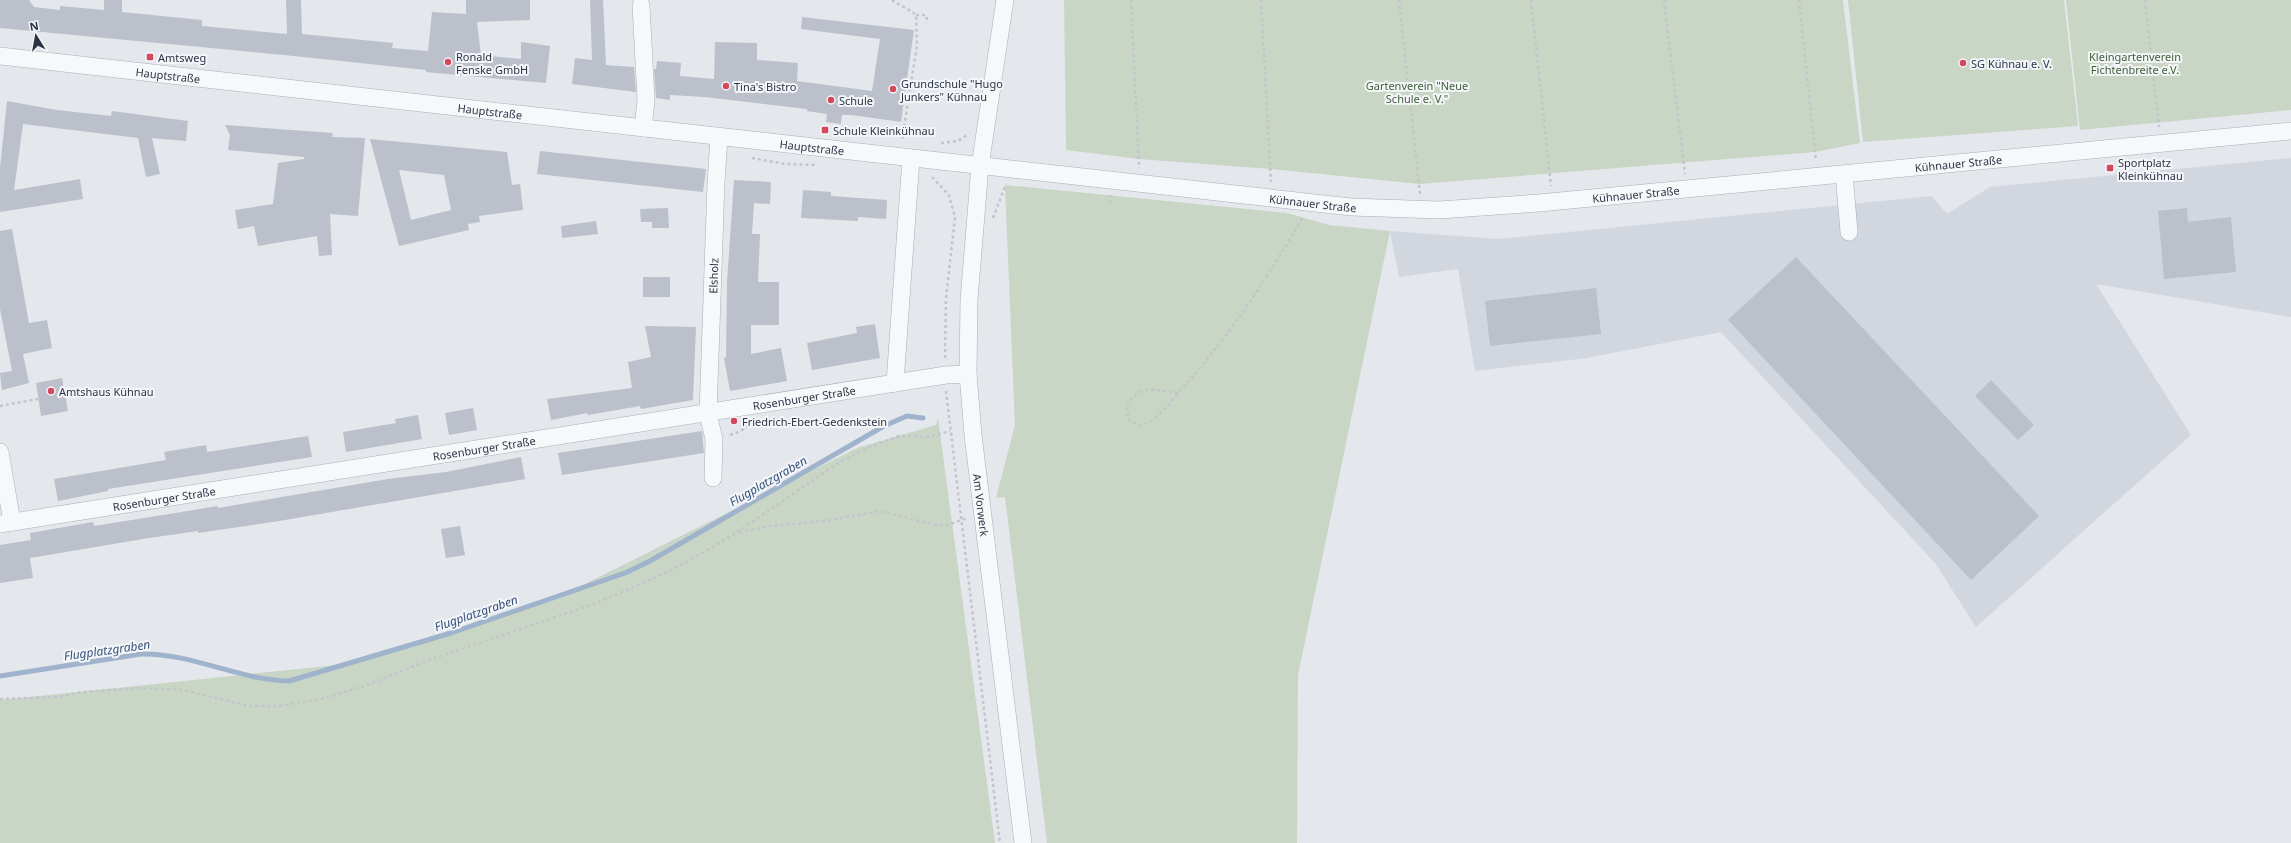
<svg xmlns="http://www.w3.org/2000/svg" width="2291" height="843" font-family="'Noto Sans',sans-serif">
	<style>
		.built { fill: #d2d6de }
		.green { fill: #c9d6c5 }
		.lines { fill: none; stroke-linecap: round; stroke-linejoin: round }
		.stream { stroke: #9fb4cc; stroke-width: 5 }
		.building { fill: #bbc0ca; fill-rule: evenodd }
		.minor-casing { stroke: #a9aeb7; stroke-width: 18 }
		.path { stroke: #c2c5cb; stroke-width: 2.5; stroke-dasharray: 3 3; stroke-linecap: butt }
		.minor { stroke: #f7f8fa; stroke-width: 17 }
		.poi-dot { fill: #d1495b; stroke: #f4f6f9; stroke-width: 1.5 }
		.labels { text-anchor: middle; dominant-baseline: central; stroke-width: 4; stroke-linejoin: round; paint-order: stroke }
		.poi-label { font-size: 11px; fill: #2b3445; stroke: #f4f6f9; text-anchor: start }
		.park-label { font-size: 11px; fill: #3f6138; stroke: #f4f6f9 }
		.street-label { font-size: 11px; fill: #2b3445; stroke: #f4f6f9 }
		.water-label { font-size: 12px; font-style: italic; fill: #34527a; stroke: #f4f6f9 }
	</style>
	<rect width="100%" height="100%" fill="#e4e7ec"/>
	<polygon class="built" points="2291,158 2291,317 2096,284 2191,435 1976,627 1935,563 1721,332 1587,358 1475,371 1458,269 1399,277 1390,231 1498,239 1932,196 1947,214 1990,187"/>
	<g class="green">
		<polygon points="1064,0 1843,0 1860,143 1815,152 1420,184 1271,169 1139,159 1066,150"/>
		<polygon points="1848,0 2064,0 2078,126 1863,142"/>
		<polygon points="2066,0 2291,0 2291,110 2080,130"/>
		<polygon points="1005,185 1287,213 1329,225 1390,231 1298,675 1297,843 1047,843 1005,497 996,498 1015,425"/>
		<polygon points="938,418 995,843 0,843 0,700 356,663 573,590 857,448 936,425"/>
	</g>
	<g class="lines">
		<path class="stream" d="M0,676l141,-22c51,-1 97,26 148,27l162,-48 174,-60 25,-12 234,-135 23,-10 16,2"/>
	</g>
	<g class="building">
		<polygon points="0,0 29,0 34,7 60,10 60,6 104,10 104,0 122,0 122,12 202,20 202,26 287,34 286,0 301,0 302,34 393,43 392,48 428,51 432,12 466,14 466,0 530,0 530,20 477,22 481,55 521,59 521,42 550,46 546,83 426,72 426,70 284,55 0,28"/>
		<polygon points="590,0 603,0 606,65 634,67 636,92 572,84 575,58 592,60"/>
		<polygon points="802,17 914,30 901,122 852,115 842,115 841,124 826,122 827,114 807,111 807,109 705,97 670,95 670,100 656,98 654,69 656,69 657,61 681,63 680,76 714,79 715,42 757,43 757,60 798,63 797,81 872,91 880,39 801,29"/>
		<polygon points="7,101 57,110 111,116 112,111 188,121 186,141 152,138 160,174 146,177 138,138 23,124 14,190 80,179 83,199 0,212 0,168"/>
		<polygon points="225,125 333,133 332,137 365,138 358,216 330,214 332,255 319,256 317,236 258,246 254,226 238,229 235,210 273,204 278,163 304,159 304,157 228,150 230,135"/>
		<path d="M370,139l137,13 5,33 8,-1 3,26 -44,6 1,6 -12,2 1,6 -70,16zM399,170l45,5 7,35 -40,10z"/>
		<polygon points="540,151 706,169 703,192 537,174"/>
		<polygon points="734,180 771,182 770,204 754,203 752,234 760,234 758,282 779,282 779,325 751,325 751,354 781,348 787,381 730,391 724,358 726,357 727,282"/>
		<polygon points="803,190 831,192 831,196 887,200 886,219 858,217 858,221 801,218"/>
		<polygon points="668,208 669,228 652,228 652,222 641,222 640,209"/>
		<polygon points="2187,208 2188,222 2231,217 2236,272 2164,279 2158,211"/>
		<polygon points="596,221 598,234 562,238 561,226"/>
		<polygon points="12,229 29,323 47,320 52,348 23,354 29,383 2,390 0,373 12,371 0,309 0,231"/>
		<polygon points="1796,257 2039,516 1971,580 1728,320"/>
		<rect x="643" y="277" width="27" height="20"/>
		<polygon points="1596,288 1601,334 1490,346 1485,301"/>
		<polygon points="875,324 880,358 812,370 807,343 857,333 856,327"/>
		<polygon points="645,326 696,327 693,400 641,409 640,406 588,415 587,413 551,420 547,399 632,388 628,362 651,357"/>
		<polygon points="62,378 68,411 41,416 36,383"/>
		<polygon points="1991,380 2034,425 2018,440 1975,396"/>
		<polygon points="473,408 477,430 449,435 445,413"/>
		<polygon points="418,415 422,439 346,452 343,432 396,423 395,419"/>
		<polygon points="702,431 704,453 562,475 558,453"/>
		<polygon points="308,436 312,457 108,489 108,491 58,501 54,479 166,460 164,452 206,445 207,452"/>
		<polygon points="521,457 525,479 279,521 198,533 198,531 149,538 30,558 33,578 0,583 0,545 31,540 30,533 93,522 94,526 188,511 217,506 218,508 388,479 446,472"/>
		<polygon points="460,526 465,555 446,558 441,529"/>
	</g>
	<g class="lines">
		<defs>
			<g id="minor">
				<path id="s1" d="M1005,0l-25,166 -11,134 -1,74 5,61 50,408"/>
				<polyline points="641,5 646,100 643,128"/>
				<path id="s2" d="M0,56l1351,151 88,3 100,-7 752,-72"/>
				<polyline points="1844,174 1849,232"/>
				<polyline points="895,383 911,159"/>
				<polyline points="0,452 12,522"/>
				<path id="s3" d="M713,478l1,-39 -6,-25 8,-231 3,-46"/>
				<path id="s4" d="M0,524l946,-149 22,-1"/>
			</g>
		</defs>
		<use href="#minor" class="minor-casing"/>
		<g class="path">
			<path d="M892,0c8,6 16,8 24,15l1,30 -15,95"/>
			<polyline points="1131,0 1139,168"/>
			<polyline points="1261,0 1271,182"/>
			<polyline points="1399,0 1420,194"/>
			<polyline points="1531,0 1551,186"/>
			<polyline points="1664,0 1685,174"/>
			<polyline points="1799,0 1816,161"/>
			<polyline points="2145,0 2159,127"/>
			<polyline points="916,15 926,15 928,23"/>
			<polyline points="941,143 958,141 967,135"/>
			<polyline points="752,158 785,164 816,165"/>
			<polyline points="932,177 949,195 955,217 946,298 945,358"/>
			<polyline points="1110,203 1110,195"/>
			<polyline points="993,218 1006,184"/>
			<polyline points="946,391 1000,843"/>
			<path d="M1178,393c-24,-3 -37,-10 -52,13l3,14 12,6c17,-7 27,-21 38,-34 48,-53 88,-113 124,-175"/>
			<polyline points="0,406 38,399"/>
			<polyline points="730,435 739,432 752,423"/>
			<polyline points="739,532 772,526 824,521 880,511 934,525 948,525 967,518"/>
			<polyline points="0,699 57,697 82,692 143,688 183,690 249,706 280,706 321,699 364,686 429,660 591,605 638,585 672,570 736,533 838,463 872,446 899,436 928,437 950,431"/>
		</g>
		<use href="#minor" class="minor"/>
	</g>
	<g class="poi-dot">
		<rect x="146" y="53" width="8" height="8" rx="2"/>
		<circle cx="448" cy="62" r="4"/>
		<circle cx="1963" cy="63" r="4"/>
		<circle cx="726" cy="86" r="4"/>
		<circle cx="893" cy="89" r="4"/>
		<circle cx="831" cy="100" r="4"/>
		<rect x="821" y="126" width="8" height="8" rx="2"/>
		<rect x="2106" y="164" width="8" height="8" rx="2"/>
		<circle cx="51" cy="391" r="4"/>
		<circle cx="734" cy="421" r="4"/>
	</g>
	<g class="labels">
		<g class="poi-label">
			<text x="456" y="56">Ronald<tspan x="456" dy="13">Fenske GmbH</tspan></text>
			<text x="158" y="57">Amtsweg</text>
			<text x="1971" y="63">SG Kühnau e. V.</text>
			<text x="901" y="83">Grundschule "Hugo<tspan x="901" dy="13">Junkers" Kühnau</tspan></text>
			<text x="734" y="86">Tina's Bistro</text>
			<text x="839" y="100">Schule</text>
			<text x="833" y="130">Schule Kleinkühnau</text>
			<text x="2118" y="162">Sportplatz<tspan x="2118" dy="13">Kleinkühnau</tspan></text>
			<text x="59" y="391">Amtshaus Kühnau</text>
			<text x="742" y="421">Friedrich-Ebert-Gedenkstein</text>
		</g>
		<g class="park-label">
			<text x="2135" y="56">Kleingartenverein<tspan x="2135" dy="13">Fichtenbreite e.V.</tspan></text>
			<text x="1417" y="85">Gartenverein "Neue<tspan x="1417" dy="13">Schule e. V."</tspan></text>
		</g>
		<g class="street-label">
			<text stroke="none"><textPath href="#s2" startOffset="169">Hauptstraße</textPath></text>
			<text stroke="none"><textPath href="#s2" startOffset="493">Hauptstraße</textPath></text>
			<text stroke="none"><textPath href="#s2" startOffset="817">Hauptstraße</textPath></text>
			<text stroke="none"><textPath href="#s2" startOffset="1969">Kühnauer Straße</textPath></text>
			<text stroke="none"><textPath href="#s2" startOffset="1645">Kühnauer Straße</textPath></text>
			<text stroke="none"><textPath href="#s2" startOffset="1321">Kühnauer Straße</textPath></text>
			<text stroke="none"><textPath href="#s3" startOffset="203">Elsholz</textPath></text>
			<text stroke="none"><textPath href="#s4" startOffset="814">Rosenburger Straße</textPath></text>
			<text stroke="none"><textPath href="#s4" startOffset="490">Rosenburger Straße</textPath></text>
			<text stroke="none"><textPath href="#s4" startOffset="166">Rosenburger Straße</textPath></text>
			<text stroke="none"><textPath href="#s1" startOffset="508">Am Vorwerk</textPath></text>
		</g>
		<g class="water-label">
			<text transform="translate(768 481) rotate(-30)">Flugplatzgraben</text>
			<text transform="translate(476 613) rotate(-19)">Flugplatzgraben</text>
			<text transform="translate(107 650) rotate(-8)">Flugplatzgraben</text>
		</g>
	</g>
	<g transform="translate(36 36) rotate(349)" stroke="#f4f6f9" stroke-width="3" paint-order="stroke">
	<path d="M0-3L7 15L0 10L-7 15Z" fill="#2b3445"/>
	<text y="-6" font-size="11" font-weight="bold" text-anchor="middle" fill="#2b3445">N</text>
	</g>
</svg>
